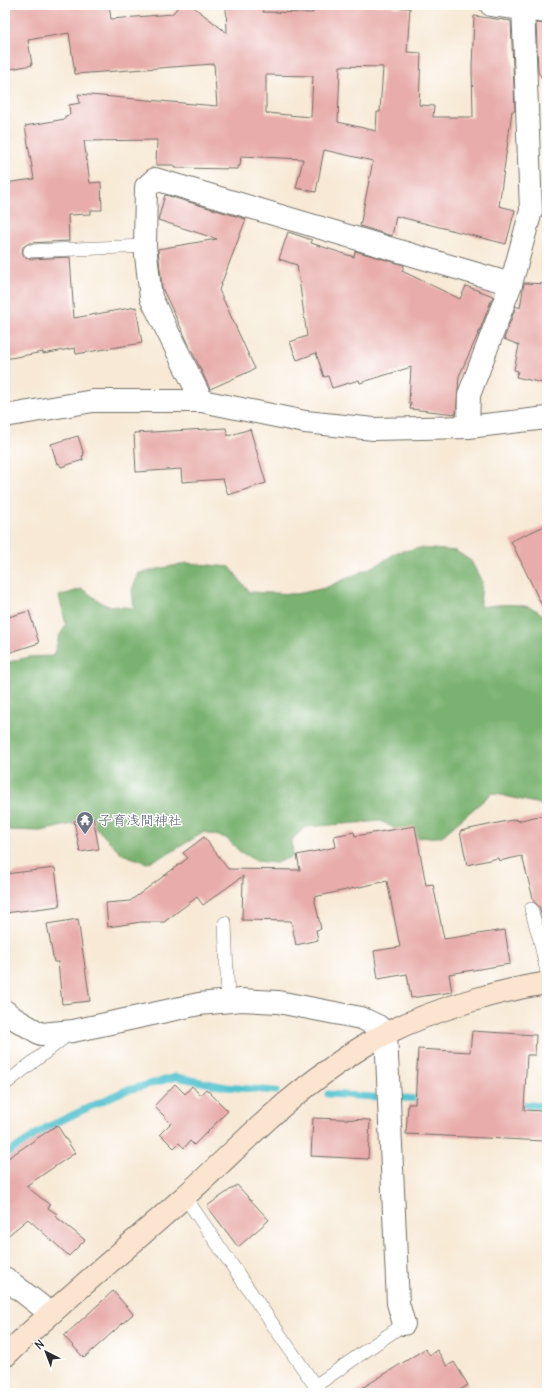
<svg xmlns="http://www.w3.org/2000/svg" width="552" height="1398" font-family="Delius,'Klee One',sans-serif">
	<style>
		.forest { fill: #7ab271; stroke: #526e4e }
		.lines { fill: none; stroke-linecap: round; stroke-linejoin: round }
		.stream { stroke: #57c4d0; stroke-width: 7 }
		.building { fill: #e8adaa; fill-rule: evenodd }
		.lane-casing { stroke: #726e66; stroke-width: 14 }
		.street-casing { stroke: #726e66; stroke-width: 24 }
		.secondary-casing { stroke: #726e66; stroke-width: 24 }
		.lane { stroke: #fff; stroke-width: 13 }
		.street { stroke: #fff; stroke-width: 22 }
		.secondary { stroke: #fce5d0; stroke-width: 22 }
		.labels { text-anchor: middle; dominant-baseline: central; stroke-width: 3; stroke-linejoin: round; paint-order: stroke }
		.worship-label { font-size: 14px; fill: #5b616d; stroke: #fff; text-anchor: start }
	</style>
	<rect width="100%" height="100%" fill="#fff"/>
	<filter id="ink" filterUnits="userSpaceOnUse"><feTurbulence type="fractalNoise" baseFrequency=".025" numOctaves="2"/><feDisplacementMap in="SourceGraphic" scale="8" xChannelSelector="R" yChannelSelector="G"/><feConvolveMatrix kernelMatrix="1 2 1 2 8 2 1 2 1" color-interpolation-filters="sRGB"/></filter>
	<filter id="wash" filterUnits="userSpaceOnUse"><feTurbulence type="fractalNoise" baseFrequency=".012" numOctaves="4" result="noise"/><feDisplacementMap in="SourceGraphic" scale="16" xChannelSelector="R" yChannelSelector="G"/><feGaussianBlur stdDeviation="0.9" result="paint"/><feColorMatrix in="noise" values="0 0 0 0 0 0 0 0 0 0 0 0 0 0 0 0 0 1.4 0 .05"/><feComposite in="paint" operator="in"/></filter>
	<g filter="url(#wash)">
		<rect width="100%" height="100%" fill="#f7e9d5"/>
		<path class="forest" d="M421,548l35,3 15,10 11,21 -2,25c22,-3 54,-7 67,13v183l-3,2 -52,-12 -51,44 -29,1 -31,-17 -76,6 -13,13 1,16 -17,7 -20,-2 -17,-10 -13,-13 -22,-6 -36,22 -21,9 -25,-9 -29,-29 -21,-1 -31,7 -36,-1v-167l24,-6 24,-1 6,-19 7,-13 -7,-28 23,-7 23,16 29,3 -2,-18 7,-17 48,-10 43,4 19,25 48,2 28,-6 54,-24 18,-12z"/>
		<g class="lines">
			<g class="stream">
				<polyline points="328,1094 374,1097"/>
				<polyline points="403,1098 425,1099"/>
				<polyline points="515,1104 547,1106"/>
				<polyline points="5,1155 47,1127 124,1091 176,1077 226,1087 276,1091"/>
			</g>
		</g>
		<g id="blocks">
			<g class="building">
				<path d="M5,5h104l2,14 61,-5 8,-9h11l36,28 -1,-27 37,-1v7l50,1v-8h80v2l17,1 -3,44 14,1 -2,52 15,1 -1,11h40l-1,-50 2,-51 37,5 4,90h-3l-13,95 16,4 -9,34 -110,-28 -4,20 -32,-10 13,-65 -49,-11 -8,42 -20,-4 7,-29 -62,-3 -1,10h-2v3l-64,-1 1,-3h-19l1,-25 -73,1 6,42 11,-1 1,28h-11v4l-23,1 1,26 -40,2 -6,4 -1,5 2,4 6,3 40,-2 4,61 62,-11 6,36 -66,11 -1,-6 -32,6v-2l-38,7v-176l29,-4 -9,-53 40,-7v-3l5,-1 -1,-10 11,-2 -2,-9 139,12 -3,-42 -139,10 -6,-41 -41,7 4,25 -27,5zM340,66l43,1 -3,45h-3l-1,19 -38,-9zM266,75l47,1 -2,41 -45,-4z"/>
				<polygon points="536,23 547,24 547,85 538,72"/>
				<polygon points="165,195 246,219 219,290 255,369 210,389 162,288 158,249 217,239 158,220"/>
				<polygon points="288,232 312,240 311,243 354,257 355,251 404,265 402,271 460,299 466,286 493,296 479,332 459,376 456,414 410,409 411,403 409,403 411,367 360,383 359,380 332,388 328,376 324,377 316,353 297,360 290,342 307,336 297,265 279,259"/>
				<polygon points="524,283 547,284 547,384 516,377 518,371 514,370 519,345 504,339 516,306 520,308"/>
				<polygon points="226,428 228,436 250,429 266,483 228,495 223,479 182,482 181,469 136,472 134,433"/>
				<polygon points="78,436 84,455 82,456 83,460 61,467 59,463 57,464 51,444"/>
				<polygon points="547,525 547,616 511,541"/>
				<polygon points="29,611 39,643 5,654 5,618"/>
				<polygon points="547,814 547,924 544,925 539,906 534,902 522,856 499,861 498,858 467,865 460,831 517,819 517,821"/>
				<polygon points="93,817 99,849 80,852 74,821"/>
				<polygon points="415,826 426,885 433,884 444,939 505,930 510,964 449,974 452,992 411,998 407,974 378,979 374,951 400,947 387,881 314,897 321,929 316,930 318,940 296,945 291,921 242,920 243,876 203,905 197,897 164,922 141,922 108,927 106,903 130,901 188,858 183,853 204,837 228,869 300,870 297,855 336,847 334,836 354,832 355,836"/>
				<polygon points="55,868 60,906 5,913 5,874"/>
				<polygon points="78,919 90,1001 62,1004 58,962 54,962 47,924"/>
				<polygon points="472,1031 536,1035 535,1055 527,1055 524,1110 546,1111 544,1141 406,1134 408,1104 415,1104 418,1049 470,1052"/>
				<polygon points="175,1084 185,1094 192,1086 200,1095 206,1089 228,1111 194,1145 190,1141 184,1148 179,1143 174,1148 160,1134 171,1123 154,1106"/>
				<polygon points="313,1118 370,1120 368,1159 311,1156"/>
				<polygon points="57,1125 75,1153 26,1186 50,1205 48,1208 57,1214 55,1216 85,1240 69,1256 28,1219 5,1238 5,1160"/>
				<polygon points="237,1185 269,1220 238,1247 207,1206"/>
				<polygon points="113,1291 133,1314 84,1358 64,1336"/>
				<polygon points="425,1349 430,1355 437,1350 447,1366 454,1362 468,1385 455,1393 354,1393"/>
			</g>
		</g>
	</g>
	<g filter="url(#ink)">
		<use href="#blocks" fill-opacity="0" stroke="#726e66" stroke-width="1"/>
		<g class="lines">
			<defs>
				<g id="lane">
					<polyline points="30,251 145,246"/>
					<polyline points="531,909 540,940 547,972"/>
					<polyline points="225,923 228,1001"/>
					<polyline points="5,1084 70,1033"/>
					<polyline points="185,1197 320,1393"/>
					<polyline points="315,1386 404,1324"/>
				</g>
				<g id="street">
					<polyline points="491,5 547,12"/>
					<polyline points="202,401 151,298 145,246 146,187 155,179 511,284"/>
					<polyline points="5,416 93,401 202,401 305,422 374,429 468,427 547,418"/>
					<polyline points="468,427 469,395 511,284 531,211 523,5"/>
					<polyline points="5,1011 15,1019 41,1034 73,1031 199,1004 241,1000 278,1002 361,1018 378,1026 386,1033 398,1303 404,1324"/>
					<polyline points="5,1278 50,1313"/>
				</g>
				<path id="secondary" d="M5,1356c57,-55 119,-105 178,-158 35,-31 67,-64 102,-94 29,-24 68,-54 102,-71 46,-23 109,-42 160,-50"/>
			</defs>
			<use href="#lane" class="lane-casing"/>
			<use href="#street" class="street-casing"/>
			<use href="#secondary" class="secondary-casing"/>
			<use href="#lane" class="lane"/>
			<use href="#street" class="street"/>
			<use href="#secondary" class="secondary"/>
		</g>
	</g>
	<defs>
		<symbol id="temple-pin" viewBox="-11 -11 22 30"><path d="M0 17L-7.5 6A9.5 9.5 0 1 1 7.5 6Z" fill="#6b7280" stroke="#fff"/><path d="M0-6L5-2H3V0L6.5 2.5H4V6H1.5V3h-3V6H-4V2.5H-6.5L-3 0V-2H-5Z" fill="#fff"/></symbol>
	</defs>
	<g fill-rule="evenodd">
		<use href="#temple-pin" x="75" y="810" width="20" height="27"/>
	</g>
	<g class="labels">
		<g class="worship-label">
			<text x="98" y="820">子育浅間神社</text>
		</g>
	</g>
	<rect width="552" height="1398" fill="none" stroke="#fff" stroke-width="20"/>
	<g transform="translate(46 1352) rotate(318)" stroke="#ffffff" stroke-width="3" paint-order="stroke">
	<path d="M0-3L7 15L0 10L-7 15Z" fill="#2b2b2b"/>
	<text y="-6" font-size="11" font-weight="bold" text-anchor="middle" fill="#2b2b2b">N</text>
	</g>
</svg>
